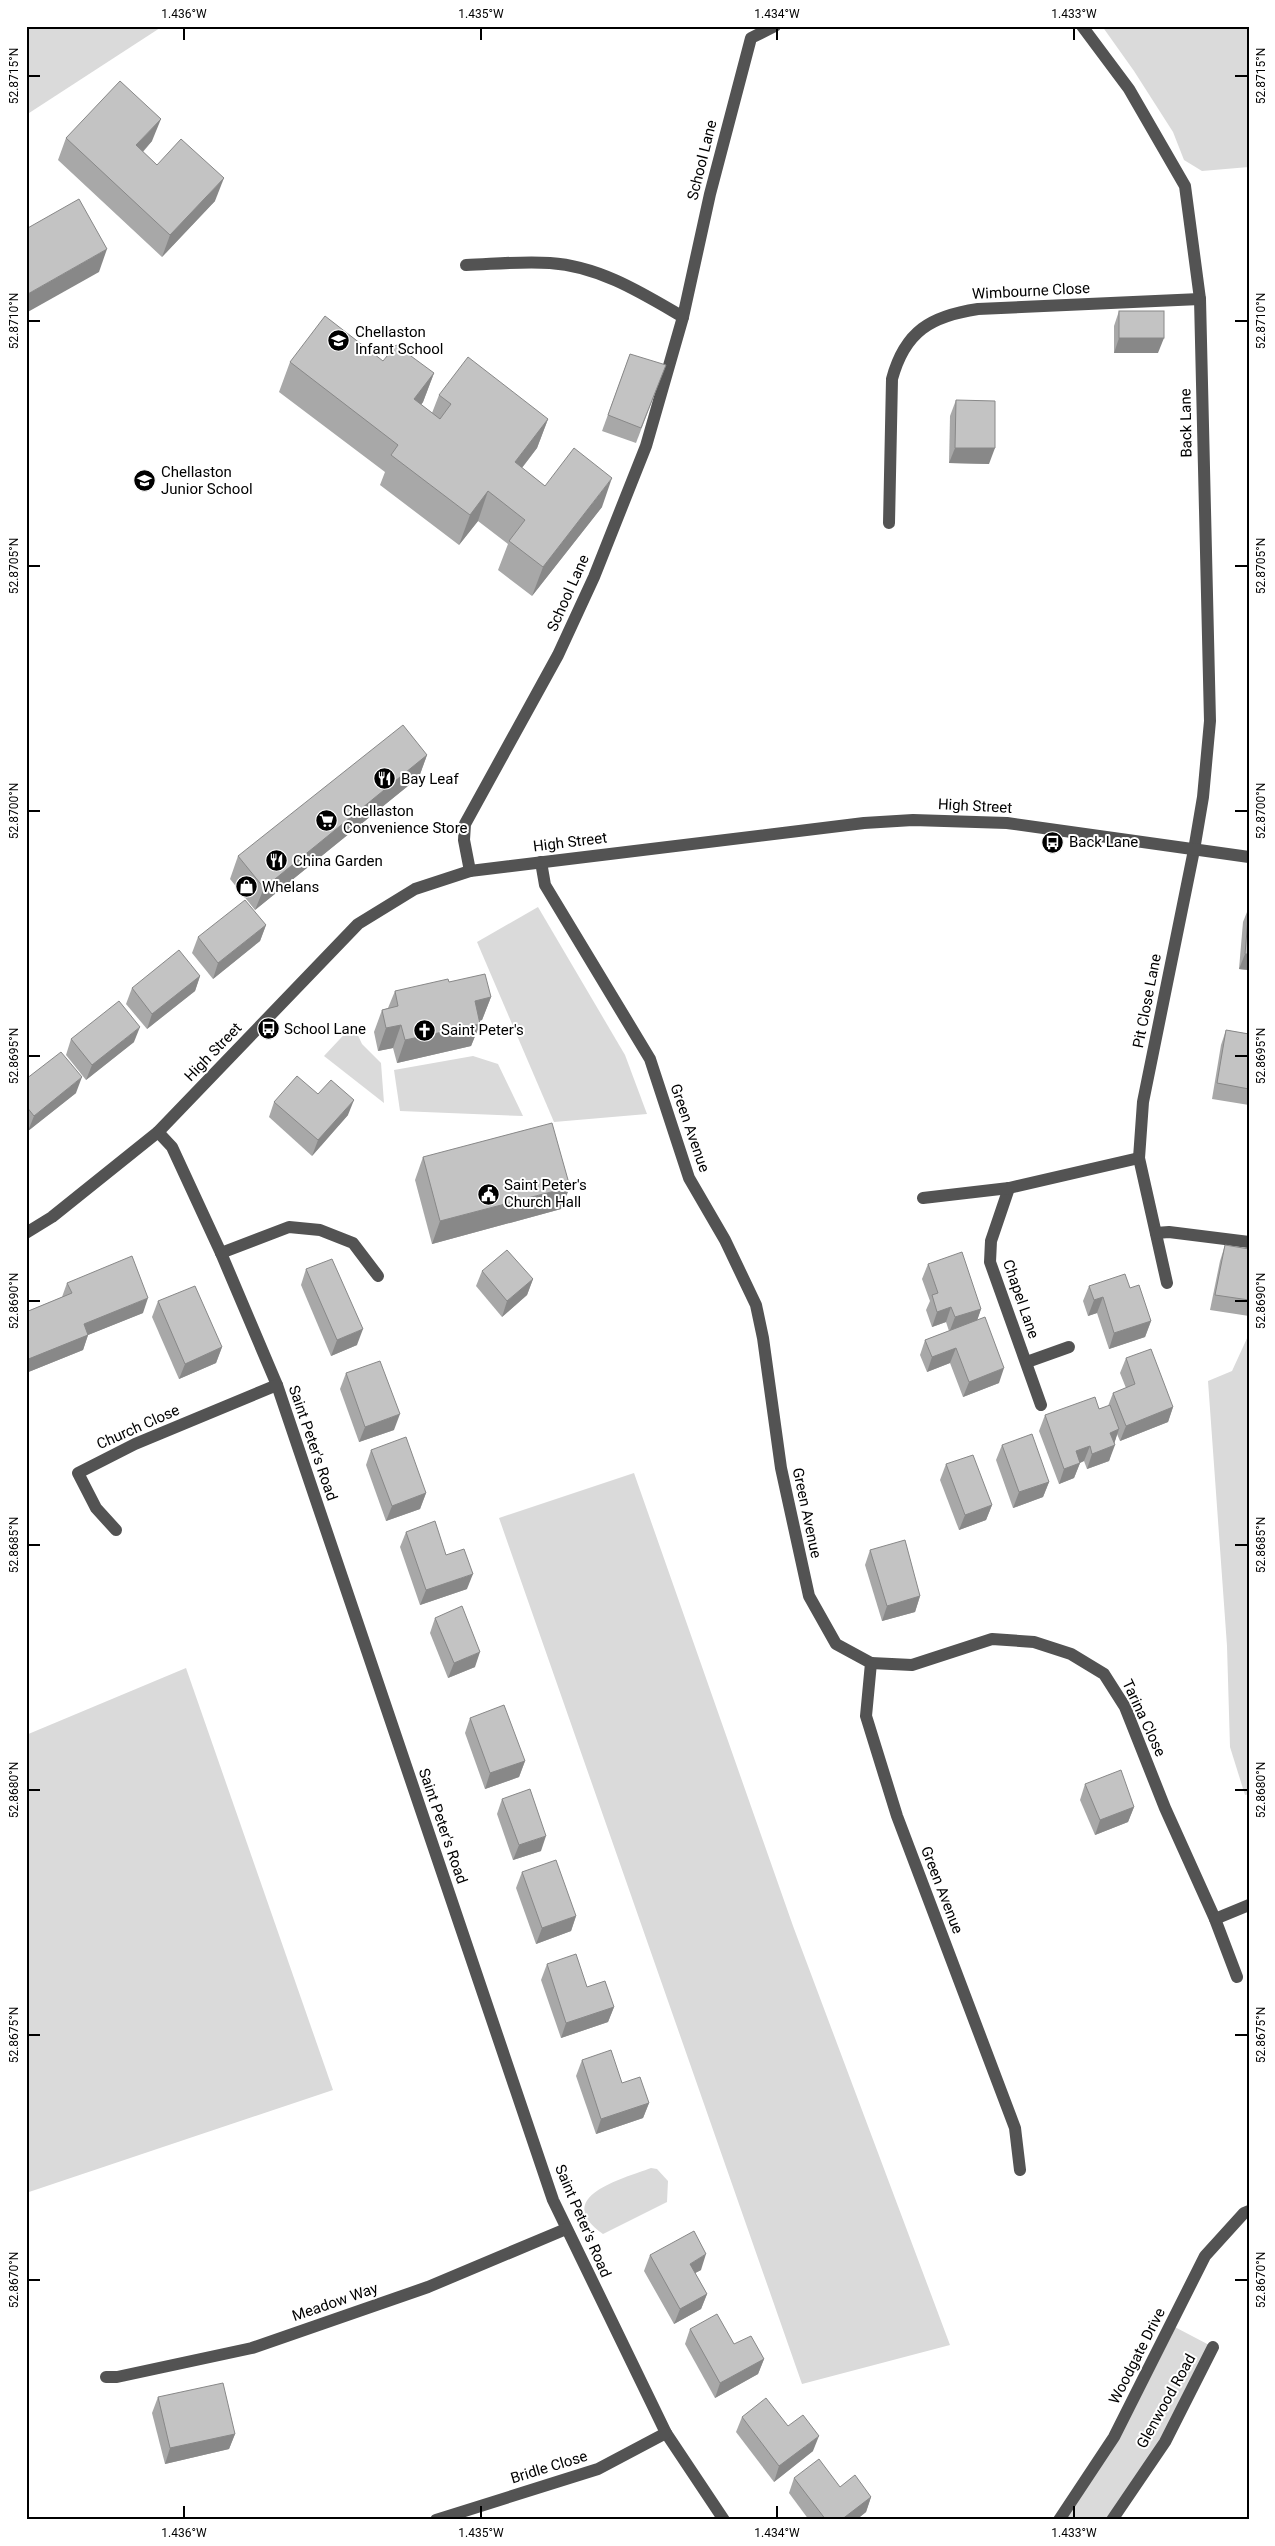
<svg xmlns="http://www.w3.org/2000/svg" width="1275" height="2546" font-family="Roboto,sans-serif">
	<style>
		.green { fill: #dadada }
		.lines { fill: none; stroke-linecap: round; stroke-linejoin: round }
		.minor { stroke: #535353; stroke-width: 12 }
		.wall { fill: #a8a8a8 }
		.shaded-wall { fill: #888 }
		.building { fill: #c3c3c3; stroke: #888 }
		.ticks { fill: none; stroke: #000; stroke-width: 2 }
		.labels { text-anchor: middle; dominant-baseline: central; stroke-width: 4; stroke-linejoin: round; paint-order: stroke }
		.street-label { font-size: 15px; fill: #000; stroke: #fff }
		.poi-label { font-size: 15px; fill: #000; stroke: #fff; text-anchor: start }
		.neatline { fill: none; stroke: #000; stroke-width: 2 }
		.ticks-label { font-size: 12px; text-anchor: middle; fill: #000 }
	</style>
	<rect width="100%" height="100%" fill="#fff"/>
	<g class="green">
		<polygon points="26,26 163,26 26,115"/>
		<polygon points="1102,26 1249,26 1249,167 1202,171 1184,160 1173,132 1134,71"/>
		<polygon points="538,907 625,1055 647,1114 554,1122 477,942"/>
		<polygon points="353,1025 362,1044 381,1063 384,1103 324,1056"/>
		<polygon points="473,1056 498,1064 523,1116 400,1111 394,1070"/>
		<polygon points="1249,1334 1249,1794 1245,1795 1230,1747 1227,1646 1208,1381 1232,1371"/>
		<polygon points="634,1473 793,1926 950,2345 802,2384 499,1518"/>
		<polygon points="186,1668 333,2090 26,2193 26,1735"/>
		<path d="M651,2168l6,1 11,12 -1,21 -64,32c-52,-37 19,-55 48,-66z"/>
		<polygon points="1171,2325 1213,2347 1165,2442 1112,2520 1059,2520 1114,2437"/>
	</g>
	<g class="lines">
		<g class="minor">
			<polyline points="1082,26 1129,89 1185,186 1200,299 1210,721 1203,797 1194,850 1143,1102 1139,1158 1167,1283"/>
			<path d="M466,265c28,-1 56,-4 84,-2 49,3 92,30 133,54"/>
			<path d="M889,523l3,-144c13,-48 39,-63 86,-70l222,-10"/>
			<polyline points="541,862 545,885 650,1059 689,1178 725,1240 756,1305 763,1338 781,1468 809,1596 836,1644 871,1663 866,1716 897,1816 1015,2128 1020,2170"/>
			<polyline points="470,871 464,840 465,824 558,655 594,577 646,446 683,317 710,194 751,38 775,26"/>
			<polyline points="158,1132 172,1147 221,1253 277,1385 553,2200 666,2433 724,2520"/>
			<polyline points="1009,1188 991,1241 990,1262 1041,1405"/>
			<polyline points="923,1198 1009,1188 1139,1158"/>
			<polyline points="26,1233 52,1217 158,1132 358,924 415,889 470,871 864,823 913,820 1007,823 1249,857"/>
			<polyline points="1156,1233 1169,1232 1249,1242"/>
			<polyline points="221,1253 289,1227 320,1230 353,1243 378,1276"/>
			<polyline points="1027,1362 1069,1347"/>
			<polyline points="116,1530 96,1508 78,1473 135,1444 277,1385"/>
			<polyline points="871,1663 912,1665 992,1639 1034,1642 1071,1654 1104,1674 1125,1707 1165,1808 1215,1919 1237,1977"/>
			<polyline points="1215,1919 1249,1905"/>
			<polyline points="106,2377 117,2377 252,2348 428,2287 566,2229"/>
			<polyline points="436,2520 598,2469 666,2433"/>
			<polyline points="1059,2520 1114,2437 1205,2256 1244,2213 1249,2211"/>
			<polyline points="1112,2520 1165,2442 1213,2347"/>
		</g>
	</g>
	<g class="wall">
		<polygon points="66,138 152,141 143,152 157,165 215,201 162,257 58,160"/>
		<polygon points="1119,311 1158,353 1114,353 1114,326"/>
		<polygon points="630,354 660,380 636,443 602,431"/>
		<polygon points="383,361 434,373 423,402 421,405 432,413 439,395 548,419 537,448 522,468 545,486 602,507 532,596 498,570 508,544 478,521 459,545 380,485 385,472 279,392 290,362"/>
		<polygon points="956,400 989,464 949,463 950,416"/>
		<polygon points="427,755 419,777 255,910 230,879 238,856"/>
		<polygon points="1249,907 1249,970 1239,969 1243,922"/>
		<polygon points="266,925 260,941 213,979 192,953 198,937"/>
		<polygon points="200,976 195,991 147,1029 126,1004 132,988"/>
		<polygon points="449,982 491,997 482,1020 479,1021 480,1024 471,1046 397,1063 393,1048 378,1051 374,1032 382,1010 388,1008 395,991"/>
		<polygon points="1226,1030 1249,1034 1249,1105 1212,1099 1221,1045"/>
		<polygon points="71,1039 134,1042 86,1080 66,1055"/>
		<polygon points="26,1079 76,1093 28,1131 26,1128"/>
		<polygon points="274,1102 348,1115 312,1156 269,1117"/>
		<polygon points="423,1157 561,1209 432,1244 415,1180"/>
		<polygon points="1225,1245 1249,1249 1249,1316 1210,1310 1220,1261"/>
		<polygon points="928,1264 981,1309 977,1320 999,1383 963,1397 950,1363 927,1372 920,1355 925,1340 949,1331 946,1322 932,1327 926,1310 930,1301 922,1279"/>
		<polygon points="306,1269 357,1345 331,1356 301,1285"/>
		<polygon points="482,1271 533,1279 527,1295 502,1317 476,1286"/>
		<polygon points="67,1283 143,1313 88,1335 83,1350 26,1373 26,1312 62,1297"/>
		<polygon points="1089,1286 1130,1288 1151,1321 1145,1337 1109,1349 1097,1313 1088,1316 1083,1301"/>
		<polygon points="158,1301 222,1347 216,1363 179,1379 152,1317"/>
		<polygon points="1126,1358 1173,1407 1168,1422 1120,1441 1117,1434 1109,1461 1087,1469 1084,1461 1080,1463 1074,1478 1059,1484 1039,1431 1045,1415 1099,1409 1108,1406 1113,1393 1126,1388 1120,1373"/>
		<polygon points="346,1373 394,1430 359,1442 340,1389"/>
		<polygon points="1002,1445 1049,1482 1043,1497 1013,1508 996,1460"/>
		<polygon points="371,1450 426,1493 420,1509 386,1521 366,1465"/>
		<polygon points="946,1464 992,1505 986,1520 959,1530 940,1480"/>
		<polygon points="406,1532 446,1555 467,1589 420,1605 400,1547"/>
		<polygon points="870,1550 920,1596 915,1612 882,1621 865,1565"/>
		<polygon points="435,1618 475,1667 448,1678 430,1633"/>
		<polygon points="470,1718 525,1761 519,1777 485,1789 465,1733"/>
		<polygon points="1085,1784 1134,1807 1128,1822 1095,1835 1080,1800"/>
		<polygon points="502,1799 541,1851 513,1860 497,1814"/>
		<polygon points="522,1872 576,1916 571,1931 536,1944 516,1888"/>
		<polygon points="547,1964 587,1987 614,2007 608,2022 561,2038 541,1980"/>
		<polygon points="582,2060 649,2103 643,2118 596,2134 576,2076"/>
		<polygon points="650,2255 701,2270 695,2273 707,2294 701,2309 674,2324 644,2271"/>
		<polygon points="690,2329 734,2344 764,2359 758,2374 715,2398 685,2344"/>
		<polygon points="158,2397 235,2434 229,2449 165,2464 152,2413"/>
		<polygon points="742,2417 813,2451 774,2482 736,2432"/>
		<polygon points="794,2478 871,2497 866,2512 856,2520 809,2520 789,2493"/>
	</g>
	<g class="shaded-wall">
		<polygon points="161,119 152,141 128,168 136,145"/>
		<polygon points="224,178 215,201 162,257 170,235"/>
		<polygon points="107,249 99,272 26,313 26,295"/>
		<polygon points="1119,338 1164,338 1158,353 1114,353"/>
		<polygon points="434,373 423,402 403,428 414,399"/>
		<polygon points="548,419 537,448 504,491 515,462"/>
		<polygon points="955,448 995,448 989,464 949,463"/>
		<polygon points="612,478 602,507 532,596 543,567"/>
		<polygon points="488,491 478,521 459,545 470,515"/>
		<polygon points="427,755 419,777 255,910 264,888"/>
		<polygon points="266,925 260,941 213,979 218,963"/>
		<polygon points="1245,954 1249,954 1249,970 1239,969"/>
		<polygon points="200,976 195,991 147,1029 152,1014"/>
		<polygon points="491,997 482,1020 466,1024 475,1001"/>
		<polygon points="480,1024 471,1046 397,1063 405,1040"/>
		<polygon points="401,1025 393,1048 378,1051 386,1028"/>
		<polygon points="140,1027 134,1042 86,1080 92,1065"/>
		<polygon points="82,1077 76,1093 28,1131 34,1116"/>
		<polygon points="354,1100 348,1115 312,1156 318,1140"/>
		<polygon points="570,1187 561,1209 432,1244 440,1221"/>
		<polygon points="533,1279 527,1295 502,1317 507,1301"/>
		<polygon points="1103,1297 1097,1313 1088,1316 1094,1300"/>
		<polygon points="148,1298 143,1313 88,1335 83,1350 26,1373 26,1360 84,1324"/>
		<polygon points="951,1307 946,1322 932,1327 937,1312"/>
		<polygon points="981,1309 976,1324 949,1333 955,1317"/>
		<polygon points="1151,1321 1145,1337 1109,1349 1114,1333"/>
		<polygon points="363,1329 357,1345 331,1356 337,1340"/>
		<polygon points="222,1347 216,1363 179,1379 185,1364"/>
		<polygon points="956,1348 950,1363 927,1372 932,1357"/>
		<polygon points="1004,1368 999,1383 963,1397 969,1382"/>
		<polygon points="1173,1407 1168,1422 1120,1441 1126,1426"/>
		<polygon points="400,1414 394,1430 359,1442 365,1427"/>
		<polygon points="1119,1429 1114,1444 1110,1433"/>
		<polygon points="1115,1445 1109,1461 1087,1469 1092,1454"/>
		<polygon points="1090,1446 1084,1461 1070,1467 1076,1451"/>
		<polygon points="1080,1463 1074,1478 1059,1484 1064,1469"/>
		<polygon points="1049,1482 1043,1497 1013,1508 1019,1492"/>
		<polygon points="426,1493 420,1509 386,1521 392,1506"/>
		<polygon points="992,1505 986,1520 959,1530 965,1515"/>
		<polygon points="473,1574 467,1589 420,1605 426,1590"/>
		<polygon points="920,1596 915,1612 882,1621 887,1606"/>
		<polygon points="480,1652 475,1667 448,1678 454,1663"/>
		<polygon points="525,1761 519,1777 485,1789 490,1773"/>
		<polygon points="1134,1807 1128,1822 1095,1835 1100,1820"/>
		<polygon points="546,1836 541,1851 513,1860 519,1845"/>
		<polygon points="576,1916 571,1931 536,1944 542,1928"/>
		<polygon points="614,2007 608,2022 561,2038 566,2023"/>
		<polygon points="649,2103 643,2118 596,2134 601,2119"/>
		<polygon points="706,2254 701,2270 684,2279 690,2264"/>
		<polygon points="707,2294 701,2309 674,2324 680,2309"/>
		<polygon points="764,2359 758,2374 715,2398 720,2383"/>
		<polygon points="235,2434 229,2449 165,2464 170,2448"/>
		<polygon points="819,2436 813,2451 774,2482 779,2466"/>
		<polygon points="871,2497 866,2512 856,2520 841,2520"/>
	</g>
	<g class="building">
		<polygon points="120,81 161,119 136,145 157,165 181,139 224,178 170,235 66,138"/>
		<polygon points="79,199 107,249 26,295 26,229"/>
		<rect x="1119" y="311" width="45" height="27"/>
		<polygon points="325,316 383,361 396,345 434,373 414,399 440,419 451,404 439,395 468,357 548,419 515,462 545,486 574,448 612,478 543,567 509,541 525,520 488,491 470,515 391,455 398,445 290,362"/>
		<polygon points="630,354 666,365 641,428 608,415"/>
		<polygon points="956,400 995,401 995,448 955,448"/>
		<polygon points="403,725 427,755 264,888 238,856"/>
		<polygon points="245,900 266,925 218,963 198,937"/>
		<polygon points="1249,907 1249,954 1245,954"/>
		<polygon points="179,950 200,976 152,1014 132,988"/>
		<polygon points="485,974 491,997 475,1001 480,1024 405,1040 401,1025 386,1028 382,1010 398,1006 395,991 448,979 449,982"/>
		<polygon points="119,1001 140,1027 92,1065 71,1039"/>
		<polygon points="1226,1030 1249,1034 1249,1089 1217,1083"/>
		<polygon points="61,1052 82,1077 34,1116 26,1106 26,1079"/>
		<polygon points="297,1076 318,1094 331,1080 354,1100 318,1140 274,1102"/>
		<polygon points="552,1123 570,1187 440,1221 423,1157"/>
		<polygon points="1225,1245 1249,1249 1249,1300 1215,1295"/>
		<polygon points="507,1250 533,1279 507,1301 482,1271"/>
		<polygon points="962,1252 981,1309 955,1317 951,1307 937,1312 932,1295 938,1293 928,1264"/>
		<polygon points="132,1256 148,1298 84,1324 88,1335 26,1360 26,1312 72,1293 67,1283"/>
		<polygon points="332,1259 363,1329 337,1340 306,1269"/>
		<polygon points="1125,1274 1130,1288 1139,1285 1151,1321 1114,1333 1103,1297 1094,1300 1089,1286"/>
		<polygon points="195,1286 222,1347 185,1364 158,1301"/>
		<polygon points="985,1317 1004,1368 969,1382 956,1348 932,1357 925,1340"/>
		<polygon points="1151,1349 1173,1407 1126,1426 1113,1393 1135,1384 1126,1358"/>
		<polygon points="380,1361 400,1414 365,1427 346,1373"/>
		<polygon points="1095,1397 1099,1409 1110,1405 1119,1429 1110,1433 1115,1445 1092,1454 1090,1446 1076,1451 1080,1463 1064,1469 1045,1415"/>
		<polygon points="1032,1434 1049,1482 1019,1492 1002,1445"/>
		<polygon points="406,1437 426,1493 392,1506 371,1450"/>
		<polygon points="973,1455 992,1505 965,1515 946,1464"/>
		<polygon points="435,1521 446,1555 464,1549 473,1574 426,1590 406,1532"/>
		<polygon points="905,1540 920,1596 887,1606 870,1550"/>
		<polygon points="462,1606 480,1652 454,1663 435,1618"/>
		<polygon points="504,1705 525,1761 490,1773 470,1718"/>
		<polygon points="1121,1770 1134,1807 1100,1820 1085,1784"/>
		<polygon points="530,1789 546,1836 519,1845 502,1799"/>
		<polygon points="556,1860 576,1916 542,1928 522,1872"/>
		<polygon points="576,1954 587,1987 605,1981 614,2007 566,2023 547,1964"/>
		<polygon points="611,2050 622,2083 640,2077 649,2103 601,2119 582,2060"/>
		<polygon points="694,2231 706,2254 690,2264 707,2294 680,2309 650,2255"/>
		<polygon points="717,2314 734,2344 751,2336 764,2359 720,2383 690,2329"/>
		<polygon points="223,2383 235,2434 170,2448 158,2397"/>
		<polygon points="766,2398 788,2426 803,2415 819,2436 779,2466 742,2417"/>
		<polygon points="819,2459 840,2487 855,2475 871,2497 841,2520 826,2520 794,2478"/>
	</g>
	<path class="ticks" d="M184,28v12M481,28v12M777,28v12M1074,28v12M28,76h12M1235,76h13M28,321h12M1235,321h13M28,566h12M1235,566h13M28,811h12M1235,811h13M28,1056h12M1235,1056h13M28,1301h12M1235,1301h13M28,1545h12M1235,1545h13M28,1790h12M1235,1790h13M28,2035h12M1235,2035h13M28,2280h12M1235,2280h13M184,2506v12M481,2506v12M777,2506v12M1074,2506v12"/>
	<defs>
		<symbol id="school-disc" viewBox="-11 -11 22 22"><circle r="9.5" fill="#000" stroke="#fff"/><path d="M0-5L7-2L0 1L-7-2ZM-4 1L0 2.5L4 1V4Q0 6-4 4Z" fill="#fff"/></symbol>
		<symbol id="restaurant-disc" viewBox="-11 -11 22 22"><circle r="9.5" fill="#000" stroke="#fff"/><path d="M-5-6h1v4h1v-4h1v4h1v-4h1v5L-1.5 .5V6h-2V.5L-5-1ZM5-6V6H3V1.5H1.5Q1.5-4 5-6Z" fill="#fff"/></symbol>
		<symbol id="supermarket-disc" viewBox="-11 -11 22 22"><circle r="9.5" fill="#000" stroke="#fff"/><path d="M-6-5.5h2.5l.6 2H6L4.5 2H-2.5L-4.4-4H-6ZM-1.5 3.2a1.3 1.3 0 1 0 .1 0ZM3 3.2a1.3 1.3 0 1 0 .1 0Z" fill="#fff"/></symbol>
		<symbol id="bus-disc" viewBox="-11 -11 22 22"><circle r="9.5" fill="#000" stroke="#fff"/><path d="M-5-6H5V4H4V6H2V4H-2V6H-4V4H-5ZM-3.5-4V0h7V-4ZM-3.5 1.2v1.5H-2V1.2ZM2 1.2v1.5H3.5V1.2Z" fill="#fff"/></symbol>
		<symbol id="shop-disc" viewBox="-11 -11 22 22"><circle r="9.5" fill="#000" stroke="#fff"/><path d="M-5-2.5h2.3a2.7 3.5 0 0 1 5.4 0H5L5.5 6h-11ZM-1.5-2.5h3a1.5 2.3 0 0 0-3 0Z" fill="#fff"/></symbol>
		<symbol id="church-disc" viewBox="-11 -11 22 22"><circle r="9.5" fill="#000" stroke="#fff"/><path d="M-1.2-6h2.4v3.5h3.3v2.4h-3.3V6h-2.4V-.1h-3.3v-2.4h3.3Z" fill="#fff"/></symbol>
		<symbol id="civic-disc" viewBox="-11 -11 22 22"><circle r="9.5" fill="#000" stroke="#fff"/><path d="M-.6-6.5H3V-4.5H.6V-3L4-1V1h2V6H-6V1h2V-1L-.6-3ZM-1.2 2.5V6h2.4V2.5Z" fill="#fff"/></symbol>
	</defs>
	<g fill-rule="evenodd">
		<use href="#school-disc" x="326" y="328" width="25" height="25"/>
		<use href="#school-disc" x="132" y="468" width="25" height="25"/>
		<use href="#restaurant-disc" x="372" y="766" width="25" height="25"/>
		<use href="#supermarket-disc" x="314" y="808" width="25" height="25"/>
		<use href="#bus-disc" x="1040" y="830" width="25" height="25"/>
		<use href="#restaurant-disc" x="264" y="848" width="25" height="25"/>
		<use href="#shop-disc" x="234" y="874" width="25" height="25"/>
		<use href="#bus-disc" x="256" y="1016" width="25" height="25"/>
		<use href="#church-disc" x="412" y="1018" width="25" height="25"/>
		<use href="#civic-disc" x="476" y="1182" width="25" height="25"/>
	</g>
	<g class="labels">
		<g class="street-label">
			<text transform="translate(702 160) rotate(-76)">School Lane</text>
			<text transform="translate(1031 291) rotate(-3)">Wimbourne Close</text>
			<text transform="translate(1186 423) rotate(-91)">Back Lane</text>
			<text transform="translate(568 593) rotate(-66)">School Lane</text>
			<text transform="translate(975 806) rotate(3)">High Street</text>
			<text transform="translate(570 842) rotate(-7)">High Street</text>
			<text transform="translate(1147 1001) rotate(-79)">Pit Close Lane</text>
			<text transform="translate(213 1052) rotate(-46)">High Street</text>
			<text transform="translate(690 1128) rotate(71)">Green Avenue</text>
			<text transform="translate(1021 1299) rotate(71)">Chapel Lane</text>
			<text transform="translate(138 1427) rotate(-24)">Church Close</text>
			<text transform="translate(313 1443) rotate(71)">Saint Peter's Road</text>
			<text transform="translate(807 1513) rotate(78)">Green Avenue</text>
			<text transform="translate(1144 1718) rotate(65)">Tarina Close</text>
			<text transform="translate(443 1826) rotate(71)">Saint Peter's Road</text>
			<text transform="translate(942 1890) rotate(69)">Green Avenue</text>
			<text transform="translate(583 2221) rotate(67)">Saint Peter's Road</text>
			<text transform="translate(335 2302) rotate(-19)">Meadow Way</text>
			<text transform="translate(1137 2356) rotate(-63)">Woodgate Drive</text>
			<text transform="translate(1166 2401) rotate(-61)">Glenwood Road</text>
			<text transform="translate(549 2467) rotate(-17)">Bridle Close</text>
		</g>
		<g class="poi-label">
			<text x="355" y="332">Chellaston<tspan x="355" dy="17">Infant School</tspan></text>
			<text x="161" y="472">Chellaston<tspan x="161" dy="17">Junior School</tspan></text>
			<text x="401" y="779">Bay Leaf</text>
			<text x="343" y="811">Chellaston<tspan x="343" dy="17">Convenience Store</tspan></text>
			<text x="1069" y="842">Back Lane</text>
			<text x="293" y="861">China Garden</text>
			<text x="262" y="887">Whelans</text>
			<text x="284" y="1029">School Lane</text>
			<text x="441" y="1030">Saint Peter's</text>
			<text x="504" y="1185">Saint Peter's<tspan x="504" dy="17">Church Hall</tspan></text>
		</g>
	</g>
	<rect width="1275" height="2546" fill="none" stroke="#ffffff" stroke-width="55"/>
	<rect x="28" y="28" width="1220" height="2490" class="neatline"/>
	<g class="ticks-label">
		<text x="184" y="18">1.436°W</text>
		<text x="481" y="18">1.435°W</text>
		<text x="777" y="18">1.434°W</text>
		<text x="1074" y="18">1.433°W</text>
		<text transform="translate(14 76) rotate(-90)" y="4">52.8715°N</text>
		<text transform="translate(1261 76) rotate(-90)" y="4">52.8715°N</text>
		<text transform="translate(14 321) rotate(-90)" y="4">52.8710°N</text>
		<text transform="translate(1261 321) rotate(-90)" y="4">52.8710°N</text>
		<text transform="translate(14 566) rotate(-90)" y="4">52.8705°N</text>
		<text transform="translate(1261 566) rotate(-90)" y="4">52.8705°N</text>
		<text transform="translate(14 811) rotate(-90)" y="4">52.8700°N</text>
		<text transform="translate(1261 811) rotate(-90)" y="4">52.8700°N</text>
		<text transform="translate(14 1056) rotate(-90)" y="4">52.8695°N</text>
		<text transform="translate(1261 1056) rotate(-90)" y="4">52.8695°N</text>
		<text transform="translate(14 1301) rotate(-90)" y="4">52.8690°N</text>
		<text transform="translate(1261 1301) rotate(-90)" y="4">52.8690°N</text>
		<text transform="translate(14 1545) rotate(-90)" y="4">52.8685°N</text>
		<text transform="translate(1261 1545) rotate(-90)" y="4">52.8685°N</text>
		<text transform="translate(14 1790) rotate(-90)" y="4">52.8680°N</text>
		<text transform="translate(1261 1790) rotate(-90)" y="4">52.8680°N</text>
		<text transform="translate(14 2035) rotate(-90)" y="4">52.8675°N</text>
		<text transform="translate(1261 2035) rotate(-90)" y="4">52.8675°N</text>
		<text transform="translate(14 2280) rotate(-90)" y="4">52.8670°N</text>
		<text transform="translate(1261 2280) rotate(-90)" y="4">52.8670°N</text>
		<text x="184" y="2537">1.436°W</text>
		<text x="481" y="2537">1.435°W</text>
		<text x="777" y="2537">1.434°W</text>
		<text x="1074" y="2537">1.433°W</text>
	</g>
</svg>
